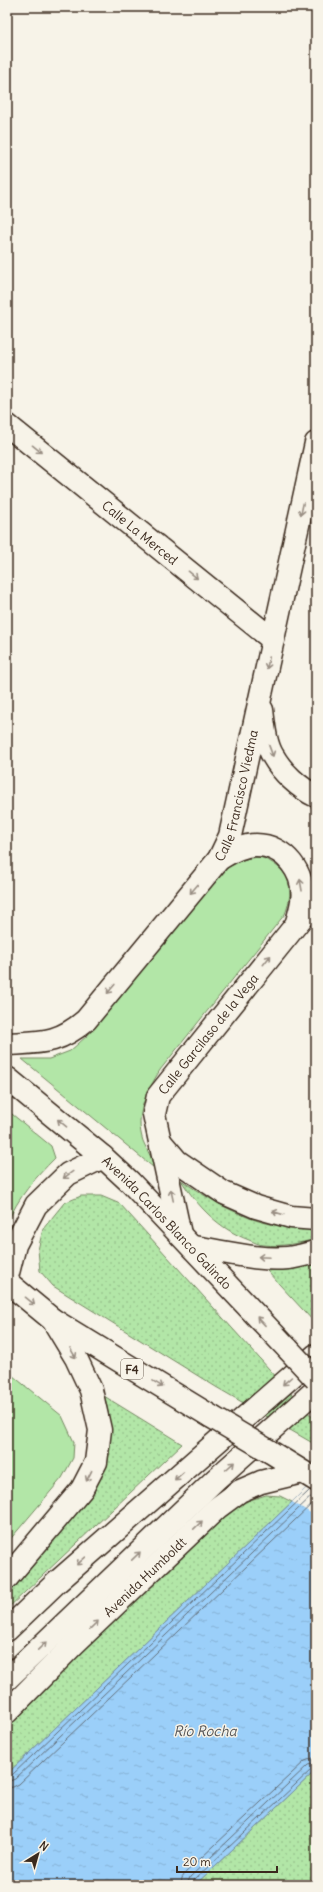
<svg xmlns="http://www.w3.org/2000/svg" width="323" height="1892" font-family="Delius,sans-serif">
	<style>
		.grass { fill: url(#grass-dots); stroke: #768862 }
		.park { fill: #b2e6a7; stroke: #768862 }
		.water { fill: url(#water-ripples); stroke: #758da1 }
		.pier { fill: #f7f3e8 }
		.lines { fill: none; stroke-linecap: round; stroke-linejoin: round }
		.shore { stroke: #616c76; stroke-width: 1 }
		.minor-casing { stroke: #3b2a1e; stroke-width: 25 }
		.major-casing { stroke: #3b2a1e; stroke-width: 25 }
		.minor { stroke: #f7f3e8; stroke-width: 22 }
		.major { stroke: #f7f3e8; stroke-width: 22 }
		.major-bridge-casing { stroke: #3b2a1e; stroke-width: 25; stroke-linecap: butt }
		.major-bridge { stroke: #f7f3e8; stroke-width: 22 }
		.oneway { stroke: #998e83 }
		.labels { text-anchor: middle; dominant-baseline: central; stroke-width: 3; stroke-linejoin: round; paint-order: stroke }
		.shield { fill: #f7f3e8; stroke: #73665b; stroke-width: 1 }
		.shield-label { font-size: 12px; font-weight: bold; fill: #3b2a1e }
		.street-label { font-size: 13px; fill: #3b2a1e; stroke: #f7f3e8 }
		.water-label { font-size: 14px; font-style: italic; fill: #535355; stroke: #f7f3e8 }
	</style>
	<defs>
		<pattern id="grass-dots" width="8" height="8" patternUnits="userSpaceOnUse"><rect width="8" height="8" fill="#b2e6a7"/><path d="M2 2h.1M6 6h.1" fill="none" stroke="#9ac58f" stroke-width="1.8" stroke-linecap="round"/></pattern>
		<pattern id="water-ripples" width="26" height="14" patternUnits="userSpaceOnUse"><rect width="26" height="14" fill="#9bcff9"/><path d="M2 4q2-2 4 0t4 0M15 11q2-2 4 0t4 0" fill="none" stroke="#86b2d5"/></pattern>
	</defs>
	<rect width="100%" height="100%" fill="#f7f3e8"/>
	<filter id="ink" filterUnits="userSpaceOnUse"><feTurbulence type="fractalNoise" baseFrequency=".025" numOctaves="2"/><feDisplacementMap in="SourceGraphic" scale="8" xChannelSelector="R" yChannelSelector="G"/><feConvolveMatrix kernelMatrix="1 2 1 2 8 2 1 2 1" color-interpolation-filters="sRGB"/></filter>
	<g filter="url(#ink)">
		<g class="grass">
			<path d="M181,1180c19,13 38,25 59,34 23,11 51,14 76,16v9c-16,4 -35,8 -52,6 -5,0 -10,-3 -15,-5 -30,-11 -51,-33 -68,-60z"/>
			<polygon points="81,1196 101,1196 120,1204 316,1421 316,1445 216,1387 53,1286 40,1271 38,1250 43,1229 64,1203"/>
			<polygon points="316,1265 316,1324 267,1271"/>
			<path d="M104,1396l78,48 -175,165v-15c25,-28 50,-57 72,-87 9,-11 19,-23 25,-35 10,-23 7,-53 0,-76z"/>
			<polygon points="266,1495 280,1496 292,1502 7,1774 7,1728 110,1622 226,1511 244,1502"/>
			<polygon points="316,1770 316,1878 307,1885 195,1885"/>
		</g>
		<g class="park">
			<path d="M260,857c28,10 36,30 25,57l-125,156c-13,22 -26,44 -17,71 4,10 11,21 16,31l-137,-113h27l21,-8 18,-16 138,-166c11,-8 20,-11 34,-12z"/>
			<path d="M7,1110l44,36 4,12c-20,20 -37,39 -48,66z"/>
			<polygon points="7,1371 62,1416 74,1442 73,1458 62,1478 7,1543"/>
		</g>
		<polygon class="water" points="316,1479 316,1770 195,1885 7,1885 7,1774"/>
		<polygon class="pier" points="316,1479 316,1516 292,1502"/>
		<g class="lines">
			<g class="shore">
				<polyline points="7,1777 11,1776 310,1490"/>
				<polyline points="7,1782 15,1779 316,1492"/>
				<polyline points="7,1788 13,1787 19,1784 316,1500"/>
				<polyline points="181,1885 182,1878 186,1872 305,1761 316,1757"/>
				<polyline points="187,1885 190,1877 308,1765 316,1763"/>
				<polyline points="192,1885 194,1880 312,1769 316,1768"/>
			</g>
			<defs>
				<g id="minor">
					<path id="s1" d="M7,425l266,215"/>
					<path d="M262,710c2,15 3,33 11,46 9,16 26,32 43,40"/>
					<path d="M219,859c12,-7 23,-14 37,-14 29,0 50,29 46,56 -1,7 -3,14 -5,21"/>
					<path id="s2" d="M7,1044c35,-2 51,0 79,-24l133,-161 11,-23 86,-393"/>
					<path id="s3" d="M180,1234l-26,-120 4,-18 158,-196"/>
				</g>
				<g id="major">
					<path id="s4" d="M7,1078l96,79 27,25 158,167"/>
					<polyline points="160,1141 177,1161 224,1193 256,1207 291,1217 316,1219"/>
					<path d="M192,1247c31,4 65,14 96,11 9,-1 19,-4 28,-6"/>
					<polyline points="7,1277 15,1245 36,1205 68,1174 103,1157"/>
					<polyline points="7,1282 53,1320 212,1417"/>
					<polyline points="269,1451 316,1480"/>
					<polyline points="7,1578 82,1489 96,1462 100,1430 91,1390 76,1358 53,1320"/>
					<polyline points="7,1630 56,1583 316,1355"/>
					<polyline points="7,1679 216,1479 316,1390"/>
					<path id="s5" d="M7,1712l67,-68 143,-136 23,-17 21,-9 41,-10"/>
				</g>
			</defs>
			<use href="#minor" class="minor-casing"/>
			<use href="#major" class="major-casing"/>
			<use href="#minor" class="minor"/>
			<use href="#major" class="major"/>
			<defs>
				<g id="major-bridge">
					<polyline points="288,1349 316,1379"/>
					<polyline points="212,1417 269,1451"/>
				</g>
			</defs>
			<use href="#major-bridge" class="major-bridge-casing"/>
			<use href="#major-bridge" class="major-bridge"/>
		</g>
		<defs><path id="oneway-shaft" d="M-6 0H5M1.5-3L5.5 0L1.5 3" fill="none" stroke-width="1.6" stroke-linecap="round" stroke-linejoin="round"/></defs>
		<g class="oneway">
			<use href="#oneway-shaft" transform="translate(37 449) rotate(39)"/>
			<use href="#oneway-shaft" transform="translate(302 509) rotate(102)"/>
			<use href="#oneway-shaft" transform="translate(193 575) rotate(39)"/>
			<use href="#oneway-shaft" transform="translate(268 663) rotate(102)"/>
			<use href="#oneway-shaft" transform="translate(271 751) rotate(69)"/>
			<use href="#oneway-shaft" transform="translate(301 885) rotate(-100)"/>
			<use href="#oneway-shaft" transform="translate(194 889) rotate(130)"/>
			<use href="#oneway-shaft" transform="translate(267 960) rotate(-51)"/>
			<use href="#oneway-shaft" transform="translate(111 989) rotate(130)"/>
			<use href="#oneway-shaft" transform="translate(62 1123) rotate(-140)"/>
			<use href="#oneway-shaft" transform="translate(68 1175) rotate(144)"/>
			<use href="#oneway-shaft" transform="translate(172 1195) rotate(-102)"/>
			<use href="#oneway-shaft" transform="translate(278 1213) rotate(-164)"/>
			<use href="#oneway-shaft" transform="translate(264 1257) rotate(-177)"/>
			<use href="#oneway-shaft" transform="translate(30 1301) rotate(39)"/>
			<use href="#oneway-shaft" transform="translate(261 1321) rotate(-133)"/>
			<use href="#oneway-shaft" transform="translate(73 1353) rotate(60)"/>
			<use href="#oneway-shaft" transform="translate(287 1381) rotate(138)"/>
			<use href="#oneway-shaft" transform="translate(158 1384) rotate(31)"/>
			<use href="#oneway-shaft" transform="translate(230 1466) rotate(-42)"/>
			<use href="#oneway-shaft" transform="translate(89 1476) rotate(117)"/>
			<use href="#oneway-shaft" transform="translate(179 1476) rotate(139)"/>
			<use href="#oneway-shaft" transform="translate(198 1525) rotate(-44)"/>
			<use href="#oneway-shaft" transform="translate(136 1556) rotate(-44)"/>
			<use href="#oneway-shaft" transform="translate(81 1561) rotate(139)"/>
			<use href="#oneway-shaft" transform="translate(94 1625) rotate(-44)"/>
			<use href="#oneway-shaft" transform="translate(42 1646) rotate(-44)"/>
		</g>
	</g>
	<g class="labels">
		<rect class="shield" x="121" y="1359" width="22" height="20" rx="3"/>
		<g class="shield-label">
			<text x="132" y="1369">F4</text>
		</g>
		<g class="street-label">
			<text stroke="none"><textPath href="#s1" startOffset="171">Calle La Merced</textPath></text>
			<text stroke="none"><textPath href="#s2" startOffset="360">Calle Francisco Viedma</textPath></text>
			<text stroke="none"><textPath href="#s3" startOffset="221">Calle Garcilaso de la Vega</textPath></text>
			<text stroke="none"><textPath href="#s4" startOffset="216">Avenida Carlos Blanco Galindo</textPath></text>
			<text stroke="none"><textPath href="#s5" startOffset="193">Avenida Humboldt</textPath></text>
		</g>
		<g class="water-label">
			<text x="205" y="1731">Río Rocha</text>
		</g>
	</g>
	<rect width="323" height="1892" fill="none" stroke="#f7f3e8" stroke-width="24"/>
	<rect x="12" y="12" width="299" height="1868" fill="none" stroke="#3b2a1e" stroke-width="1.5" filter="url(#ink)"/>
	<g transform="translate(38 1854) rotate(37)" stroke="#f7f3e8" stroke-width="3" paint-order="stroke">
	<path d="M0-3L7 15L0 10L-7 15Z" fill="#3b2a1e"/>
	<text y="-6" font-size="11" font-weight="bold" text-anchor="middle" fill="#3b2a1e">N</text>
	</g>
	<path d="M177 1866v6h100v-6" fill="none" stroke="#3b2a1e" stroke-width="2"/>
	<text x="183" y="1866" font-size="12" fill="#3b2a1e" stroke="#f7f3e8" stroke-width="3" paint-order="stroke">20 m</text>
</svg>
